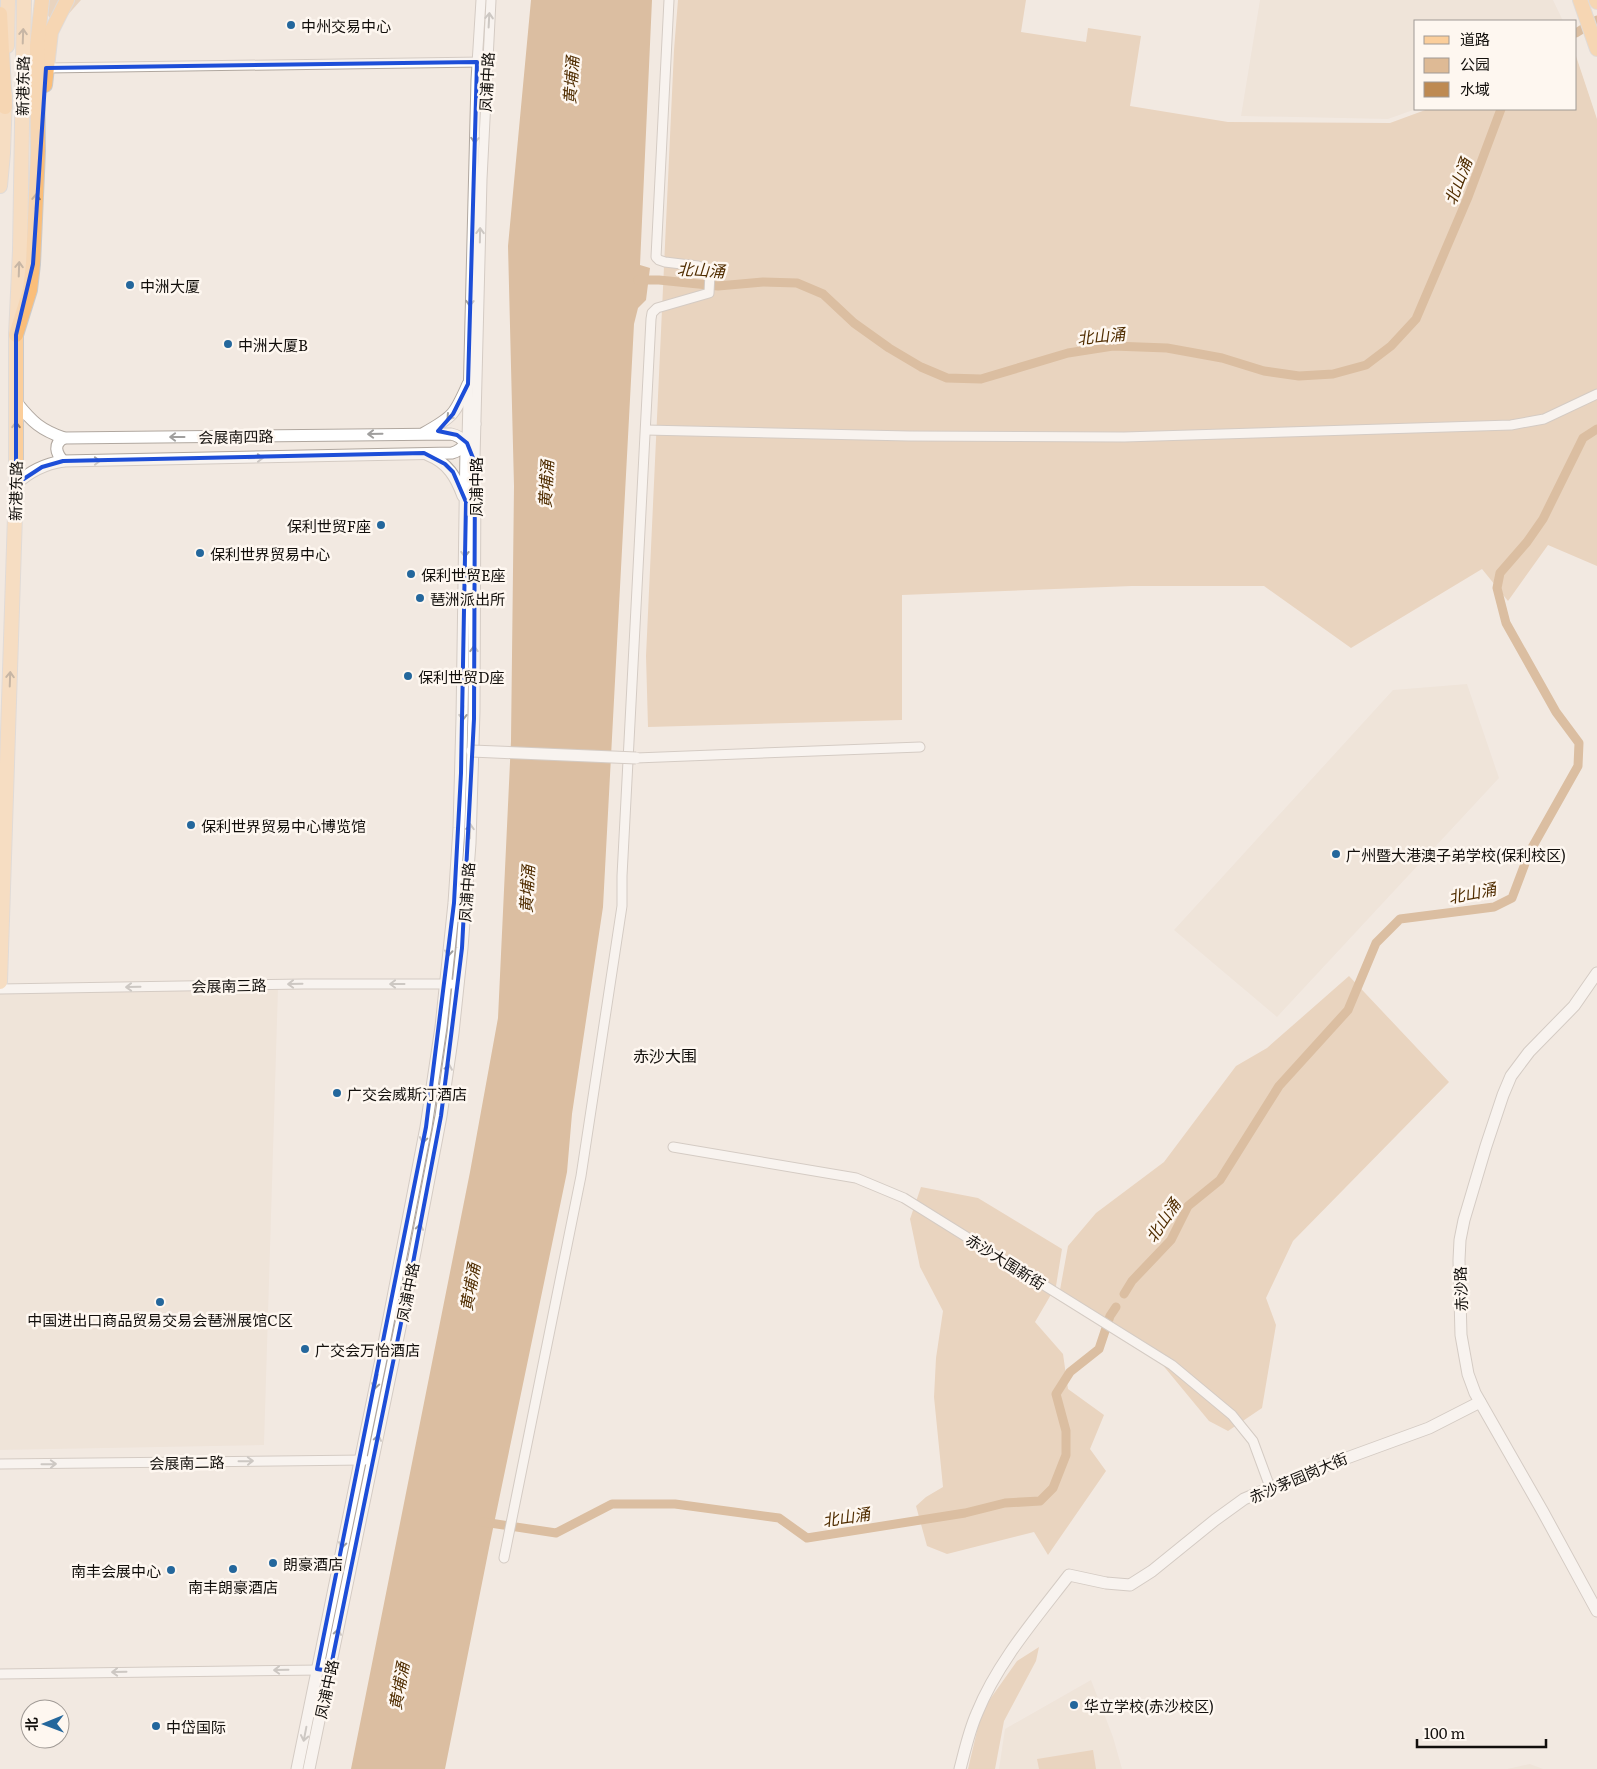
<svg xmlns="http://www.w3.org/2000/svg" width="1597" height="1769" font-family="Literata,'Noto Sans SC',serif">
	<style>
		.built { fill: #ebddcf }
		.green { fill: #deba95 }
		.water { fill: #be8a52 }
		.lines { fill: none; stroke-linecap: round; stroke-linejoin: round }
		.canal { stroke: #be8a52; stroke-width: 9 }
		.minor-casing { stroke: #b0a79f; stroke-width: 11 }
		.tertiary-casing { stroke: #b0a79f; stroke-width: 13 }
		.primary-casing { stroke: #cbcaca; stroke-width: 16 }
		.trunk-casing { stroke: #cbcaca; stroke-width: 16 }
		.minor { stroke: #fff; stroke-width: 9 }
		.tertiary { stroke: #fff; stroke-width: 11 }
		.primary { stroke: #fbce9b; stroke-width: 14 }
		.trunk { stroke: #fabe7a; stroke-width: 14 }
		.tertiary-bridge-casing { stroke: #b0a79f; stroke-width: 13; stroke-linecap: butt }
		.tertiary-bridge { stroke: #fff; stroke-width: 11 }
		.oneway { stroke: #a09f9e }
		.oneway2 { stroke: #92785b }
		.oneway3 { stroke: #926f48 }
		.marked { fill: none; stroke: #1d4ed8; stroke-width: 4; stroke-linejoin: round }
		.poi-dot { fill: #24679c; stroke: #fef7f0; stroke-width: 2 }
		.labels { text-anchor: middle; dominant-baseline: central; stroke-width: 5; stroke-linejoin: round; paint-order: stroke }
		.poi-label { font-size: 15px; fill: #120f0c; stroke: #fef7f0; text-anchor: start }
		.street-label { font-size: 15px; fill: #120f0c; stroke: #fef7f0 }
		.water-label { font-size: 16px; font-style: italic; fill: #502d00; stroke: #fef7f0 }
		.neighbourhood-label { font-size: 16px; fill: #120f0c; stroke: #fef7f0 }
	</style>
	<rect width="100%" height="100%" fill="#f2e9e1"/>
	<g class="built">
		<polygon points="1260,0 1553,0 1563,21 1416,21 1416,109 1388,119 1241,116"/>
		<polygon points="1467,684 1499,778 1277,1017 1174,930 1393,690"/>
		<polygon points="278,989 264,1445 0,1450 0,993"/>
		<polygon points="1091,1680 1113,1737 1122,1769 999,1769 1005,1729"/>
		<polygon points="1530,1764 1543,1769 1507,1769"/>
	</g>
	<g class="green">
		<polygon points="36,0 81,0 57,27"/>
		<polygon points="678,0 1026,0 1021,32 1086,42 1088,28 1141,36 1130,106 1228,122 1390,123 1428,109 1576,109 1576,56 1597,119 1597,566 1548,545 1508,601 1482,569 1351,648 1264,586 1132,586 902,595 902,720 648,727 646,656 674,50"/>
		<polygon points="1349,976 1449,1082 1293,1241 1266,1298 1276,1325 1262,1408 1228,1431 1209,1421 1147,1346 1060,1290 1068,1246 1096,1213 1164,1162 1236,1066 1267,1048"/>
		<polygon points="921,1187 978,1198 1062,1249 1056,1286 1035,1322 1063,1354 1068,1389 1104,1415 1090,1449 1106,1471 1048,1555 1034,1532 947,1554 927,1546 916,1506 926,1497 943,1487 934,1397 936,1358 943,1311 920,1267 910,1219"/>
		<polygon points="1039,1647 1036,1661 1004,1721 995,1769 968,1769 981,1714 988,1702 1017,1661"/>
		<polygon points="1093,1750 1096,1769 1039,1769 1037,1759"/>
	</g>
	<polygon class="water" points="531,0 652,0 640,265 650,268 646,300 638,308 634,324 603,907 572,1114 567,1172 490,1543 445,1769 351,1769 470,1172 498,1018 511,741 514,486 508,246"/>
	<g class="lines">
		<g class="canal">
			<polyline points="1576,33 1597,20"/>
			<polyline points="638,280 659,280 718,286 763,282 797,283 823,294 854,323 889,348 921,367 947,378 981,379 1068,353 1113,346 1167,348 1222,358 1264,371 1299,376 1333,374 1366,365 1391,346 1416,319 1468,197 1501,109"/>
			<polyline points="1124,1294 1132,1281 1171,1240 1188,1206 1220,1180 1279,1086 1348,1010 1376,943 1400,919 1494,907 1512,898 1529,853 1578,766 1579,743 1556,712 1506,623 1497,588 1500,573 1527,542 1543,519 1583,438 1597,429"/>
			<polyline points="483,1522 556,1533 612,1504 675,1504 779,1518 807,1538 965,1513 1005,1503 1040,1501 1053,1488 1066,1455 1066,1431 1056,1394 1070,1372 1099,1349 1110,1316 1116,1307"/>
		</g>
		<defs>
			<g id="minor">
				<polyline points="46,68 482,62"/>
				<polyline points="646,430 909,436 1124,437 1511,425 1544,419 1597,394"/>
				<polyline points="467,440 476,80 481,0"/>
				<polyline points="475,459 482,179 491,0"/>
				<polyline points="636,758 920,747"/>
				<polyline points="0,989 304,984 451,984"/>
				<polyline points="673,1147 856,1178 904,1198 1172,1365 1232,1415 1253,1441 1270,1487"/>
				<polyline points="0,1464 365,1460"/>
				<polyline points="504,1558 581,1176 622,906 622,876 651,319 652,313 657,308 709,293 710,273 698,266 665,262 659,260 656,257 669,0"/>
				<polyline points="0,1674 322,1670"/>
			</g>
			<g id="tertiary">
				<path d="M17,403c15,19 24,27 47,35l387,-4c15,3 19,16 24,29l-1,248 -4,132 -8,105 -9,85 -12,83 -33,173 -99,480"/>
				<path d="M424,433c29,-16 31,-19 44,-49"/>
				<path d="M428,455c20,8 28,22 35,41"/>
				<path d="M63,461c-7,-8 -10,-17 1,-23"/>
				<path d="M16,484c14,-13 28,-20 47,-23l389,-8c14,-4 18,-17 23,-29"/>
				<polyline points="1597,973 1574,1006 1529,1052 1511,1076 1503,1095 1486,1146 1464,1220 1460,1240 1459,1260 1461,1335 1468,1374 1475,1393 1543,1512 1597,1611"/>
				<polyline points="297,1769 381,1359 426,1127 441,1027 454,903 459,828 462,719 466,447"/>
				<path d="M960,1769c5,-19 9,-38 17,-56 20,-50 59,-95 92,-138l37,8 24,2 22,-14 63,-51 29,-21 59,-25 126,-46 51,-26"/>
			</g>
			<g id="primary">
				<polyline points="7,46 8,0"/>
				<polyline points="0,186 3,153 5,95"/>
				<polyline points="0,982 16,484 16,335 20,250 24,0"/>
			</g>
			<g id="trunk">
				<polyline points="1580,0 1597,49"/>
				<polyline points="1596,0 1597,2"/>
				<polyline points="0,14 5,107"/>
				<polyline points="45,85 51,32 67,0"/>
				<polyline points="16,335 30,290 33,264 38,151 37,46 42,0"/>
			</g>
		</defs>
		<use href="#minor" class="minor-casing"/>
		<use href="#tertiary" class="tertiary-casing"/>
		<use href="#primary" class="primary-casing"/>
		<use href="#trunk" class="trunk-casing"/>
		<use href="#minor" class="minor"/>
		<use href="#tertiary" class="tertiary"/>
		<use href="#primary" class="primary"/>
		<use href="#trunk" class="trunk"/>
		<defs>
			<polyline id="tertiary-bridge" points="472,751 636,758"/>
		</defs>
		<use href="#tertiary-bridge" class="tertiary-bridge-casing"/>
		<use href="#tertiary-bridge" class="tertiary-bridge"/>
	</g>
	<defs><path id="oneway-shaft" d="M-6 0H5M1.5-3L5.5 0L1.5 3" fill="none" stroke-width="1.6" stroke-linecap="round" stroke-linejoin="round" transform="scale(1.25)"/></defs>
	<g class="oneway">
		<use href="#oneway-shaft" transform="translate(489 20) rotate(-87)"/>
		<use href="#oneway-shaft" transform="translate(475 136) rotate(92)"/>
		<use href="#oneway-shaft" transform="translate(480 235) rotate(-89)"/>
		<use href="#oneway-shaft" transform="translate(470 299) rotate(92)"/>
		<use href="#oneway-shaft" transform="translate(452 414) rotate(131)"/>
		<use href="#oneway-shaft" transform="translate(375 434) rotate(179)"/>
		<use href="#oneway-shaft" transform="translate(177 437) rotate(180)"/>
		<use href="#oneway-shaft" transform="translate(256 458) rotate(-1)"/>
		<use href="#oneway-shaft" transform="translate(93 461)"/>
		<use href="#oneway-shaft" transform="translate(465 550) rotate(91)"/>
		<use href="#oneway-shaft" transform="translate(474 653) rotate(-90)"/>
		<use href="#oneway-shaft" transform="translate(463 713) rotate(91)"/>
		<use href="#oneway-shaft" transform="translate(470 831) rotate(-88)"/>
		<use href="#oneway-shaft" transform="translate(449 949) rotate(96)"/>
		<use href="#oneway-shaft" transform="translate(295 984) rotate(179)"/>
		<use href="#oneway-shaft" transform="translate(397 984) rotate(-180)"/>
		<use href="#oneway-shaft" transform="translate(133 987) rotate(179)"/>
		<use href="#oneway-shaft" transform="translate(448 1071) rotate(-82)"/>
		<use href="#oneway-shaft" transform="translate(424 1136) rotate(101)"/>
		<use href="#oneway-shaft" transform="translate(419 1231) rotate(-79)"/>
		<use href="#oneway-shaft" transform="translate(376 1382) rotate(102)"/>
		<use href="#oneway-shaft" transform="translate(377 1442) rotate(-78)"/>
		<use href="#oneway-shaft" transform="translate(246 1461) rotate(-1)"/>
		<use href="#oneway-shaft" transform="translate(49 1464) rotate(-1)"/>
		<use href="#oneway-shaft" transform="translate(343 1541) rotate(101)"/>
		<use href="#oneway-shaft" transform="translate(337 1636) rotate(-79)"/>
		<use href="#oneway-shaft" transform="translate(281 1670) rotate(179)"/>
		<use href="#oneway-shaft" transform="translate(119 1672) rotate(179)"/>
		<use href="#oneway-shaft" transform="translate(305 1734) rotate(101)"/>
	</g>
	<g class="oneway2">
		<use href="#oneway-shaft" transform="translate(23 36) rotate(-88)"/>
		<use href="#oneway-shaft" transform="translate(19 269) rotate(-88)"/>
		<use href="#oneway-shaft" transform="translate(16 429) rotate(-90)"/>
		<use href="#oneway-shaft" transform="translate(10 679) rotate(-88)"/>
	</g>
	<use class="oneway3" href="#oneway-shaft" transform="translate(36 201) rotate(-88)"/>
	<path d="M0 0H1597V1769H0ZM477,62l-9,322 -15,30 -15,17 19,4 10,8 8,20 -1,256 -12,229 -21,168 -33,173 -78,382 -13,-2 109,-542 28,-224 7,-130 5,-271 -13,-30 -8,-8 -21,-11 -361,8 -21,6 -26,17v-149l17,-71 13,-196z" fill="#f2e9e1" fill-opacity=".55" fill-rule="evenodd"/>
	<path class="marked" d="M477,62l-9,322 -15,30 -15,17 19,4 10,8 8,20 -1,256 -12,229 -21,168 -33,173 -78,382 -13,-2 109,-542 28,-224 7,-130 5,-271 -13,-30 -8,-8 -21,-11 -361,8 -21,6 -26,17v-149l17,-71 13,-196z"/>
	<g class="poi-dot">
		<circle cx="291" cy="25" r="5"/>
		<circle cx="130" cy="285" r="5"/>
		<circle cx="228" cy="344" r="5"/>
		<circle cx="381" cy="525" r="5"/>
		<circle cx="200" cy="553" r="5"/>
		<circle cx="411" cy="574" r="5"/>
		<circle cx="420" cy="598" r="5"/>
		<circle cx="408" cy="676" r="5"/>
		<circle cx="191" cy="825" r="5"/>
		<circle cx="1336" cy="854" r="5"/>
		<circle cx="337" cy="1093" r="5"/>
		<circle cx="160" cy="1302" r="5"/>
		<circle cx="305" cy="1349" r="5"/>
		<circle cx="273" cy="1563" r="5"/>
		<circle cx="233" cy="1569" r="5"/>
		<circle cx="171" cy="1570" r="5"/>
		<circle cx="1074" cy="1705" r="5"/>
		<circle cx="156" cy="1726" r="5"/>
	</g>
	<g class="labels">
		<g class="poi-label">
			<text x="301" y="25">中州交易中心</text>
			<text x="140" y="285">中洲大厦</text>
			<text x="238" y="344">中洲大厦B</text>
			<text x="371" y="525" text-anchor="end">保利世贸F座</text>
			<text x="210" y="553">保利世界贸易中心</text>
			<text x="421" y="574">保利世贸E座</text>
			<text x="430" y="598">琶洲派出所</text>
			<text x="418" y="676">保利世贸D座</text>
			<text x="201" y="825">保利世界贸易中心博览馆</text>
			<text x="1346" y="854">广州暨大港澳子弟学校(保利校区)</text>
			<text x="347" y="1093">广交会威斯汀酒店</text>
			<text x="160" y="1319" text-anchor="middle">中国进出口商品贸易交易会琶洲展馆C区</text>
			<text x="315" y="1349">广交会万怡酒店</text>
			<text x="283" y="1563">朗豪酒店</text>
			<text x="161" y="1570" text-anchor="end">南丰会展中心</text>
			<text x="233" y="1586" text-anchor="middle">南丰朗豪酒店</text>
			<text x="1084" y="1705">华立学校(赤沙校区)</text>
			<text x="166" y="1726">中岱国际</text>
		</g>
		<g class="street-label">
			<text transform="translate(486 82) rotate(-87)">凤浦中路</text>
			<text transform="translate(22 86) rotate(-89)">新港东路</text>
			<text transform="translate(236 436) rotate(-1)">会展南四路</text>
			<text transform="translate(475 487) rotate(-90)">凤浦中路</text>
			<text transform="translate(15 491) rotate(-89)">新港东路</text>
			<text transform="translate(466 892) rotate(-86)">凤浦中路</text>
			<text transform="translate(229 985) rotate(-1)">会展南三路</text>
			<text transform="translate(1006 1261) rotate(32)">赤沙大围新街</text>
			<text transform="translate(1460 1289) rotate(-92)">赤沙路</text>
			<text transform="translate(407 1292) rotate(-79)">凤浦中路</text>
			<text transform="translate(187 1462) rotate(-1)">会展南二路</text>
			<text transform="translate(1298 1477) rotate(-23)">赤沙茅园岗大街</text>
			<text transform="translate(326 1689) rotate(-78)">凤浦中路</text>
		</g>
		<g class="water-label">
			<text transform="translate(570 80) rotate(-86)">黄埔涌</text>
			<text transform="translate(1457 181) rotate(-69)">北山涌</text>
			<text transform="translate(701 269) rotate(3)">北山涌</text>
			<text transform="translate(1101 335) rotate(-6)">北山涌</text>
			<text transform="translate(545 484) rotate(-87)">黄埔涌</text>
			<text transform="translate(526 889) rotate(-87)">黄埔涌</text>
			<text transform="translate(1472 892) rotate(-11)">北山涌</text>
			<text transform="translate(1162 1220) rotate(-56)">北山涌</text>
			<text transform="translate(469 1287) rotate(-80)">黄埔涌</text>
			<text transform="translate(846 1516) rotate(-9)">北山涌</text>
			<text transform="translate(398 1686) rotate(-80)">黄埔涌</text>
		</g>
		<g class="neighbourhood-label">
			<text x="665" y="1055">赤沙大围</text>
		</g>
	</g>
	<rect x="1414" y="20" width="162" height="90" fill="#fef7f0" stroke="#a09a95"/>
	<rect x="1424" y="36" width="25" height="8" fill="#fbce9b" stroke="#a09a95"/>
	<text x="1460" y="45" font-size="15" fill="#120f0c">道路</text>
	<rect x="1424" y="58" width="25" height="15" fill="#deba95" stroke="#a09a95"/>
	<text x="1460" y="70" font-size="15" fill="#120f0c">公园</text>
	<rect x="1424" y="82" width="25" height="15" fill="#be8a52" stroke="#a09a95"/>
	<text x="1460" y="95" font-size="15" fill="#120f0c">水域</text>
	<g transform="translate(45 1724) rotate(269)"><circle r="24" fill="#fef7f0" stroke="#a09a95"/>
	<path d="M0-4L9 19L0 12L-9 19Z" fill="#24679c"/>
	<text y="-8" font-size="14" font-weight="bold" text-anchor="middle" fill="#120f0c">北</text>
	</g>
	<path d="M1417 1739v8h129v-8" fill="none" stroke="#120f0c" stroke-width="2.5"/>
	<text x="1424" y="1739" font-size="15" fill="#120f0c" stroke="#fef7f0" stroke-width="4" paint-order="stroke">100 m</text>
</svg>
